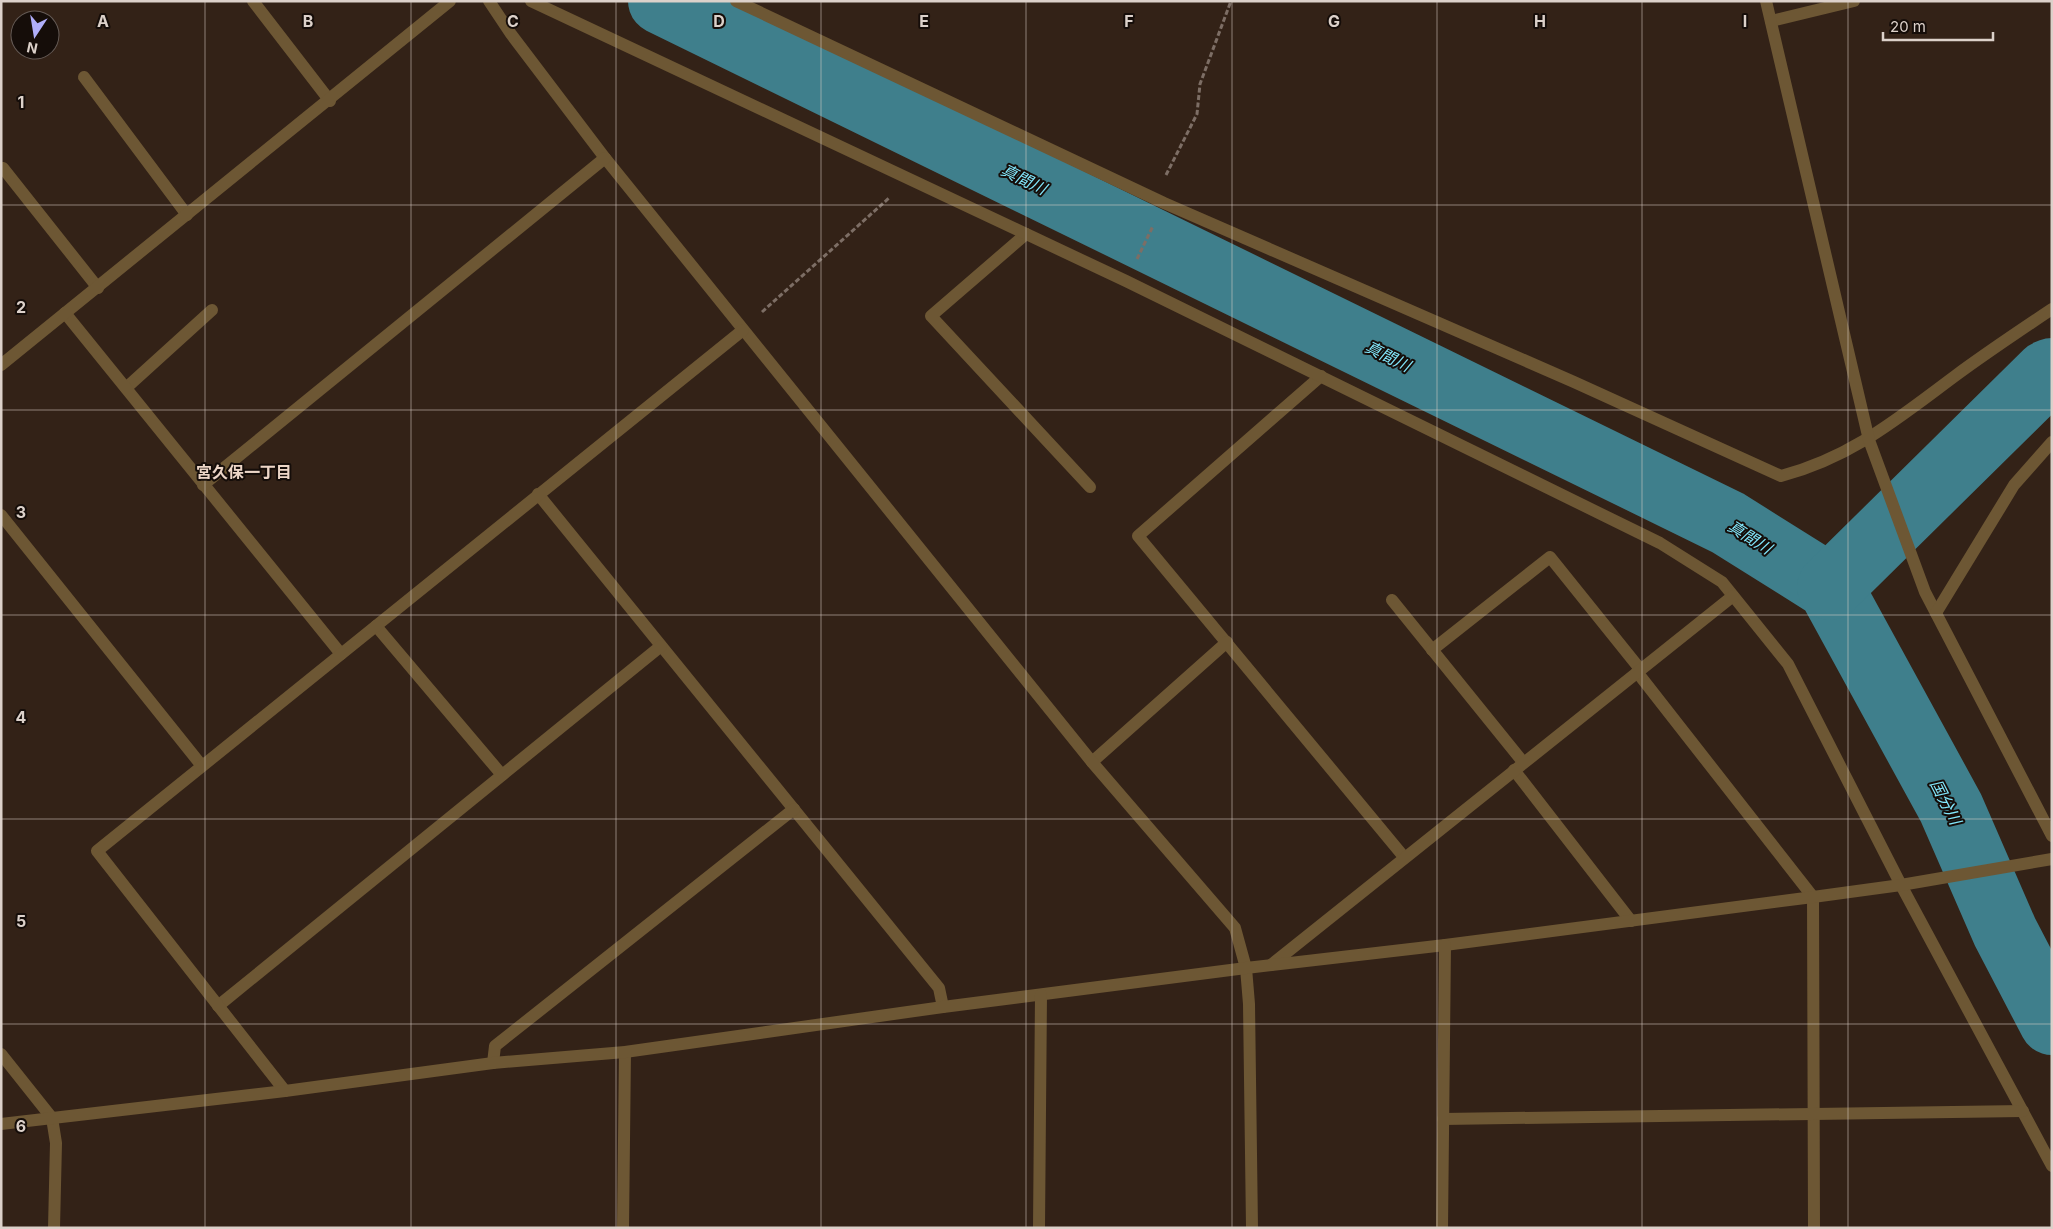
<svg xmlns="http://www.w3.org/2000/svg" width="2053" height="1229" font-family="Inter,'Noto Sans JP',sans-serif">
	<style>
		.lines { fill: none; stroke-linecap: round; stroke-linejoin: round }
		.river { stroke: #3f7f8c; stroke-width: 66 }
		.path { stroke: #7d6e65; stroke-width: 3; stroke-dasharray: 5 2.5; stroke-linecap: butt }
		.lane { stroke: #6d5734; stroke-width: 12 }
		.street { stroke: #6d5734; stroke-width: 12 }
		.grid { fill: none; stroke: #dcd1ca; stroke-width: 1; stroke-opacity: 0.55 }
		.labels { text-anchor: middle; dominant-baseline: central; stroke-width: 4; stroke-linejoin: round; paint-order: stroke }
		.water-label { font-size: 16px; font-style: italic; fill: #82e7fc; stroke: #150d09 }
		.neighbourhood-label { font-size: 16px; font-weight: bold; fill: #edd6c7; stroke: #150d09 }
		.grid-label { font-size: 16px; text-anchor: middle; font-weight: bold; fill: #dcd1ca; stroke: #150d09; stroke-width: 4; stroke-linejoin: round; paint-order: stroke }
	</style>
	<rect width="100%" height="100%" fill="#332217"/>
	<g class="lines">
		<g class="river">
			<polyline points="661,1 1728,523 1830,587 1951,808 2005,932 2052,1022"/>
			<polyline points="1830,587 2047,373 2052,371"/>
		</g>
		<g class="path">
			<polyline points="1166,175 1197,114 1200,84 1231,1"/>
			<polyline points="1137,259 1153,226"/>
			<polyline points="762,312 889,198"/>
		</g>
		<g class="lane">
			<polyline points="253,1 330,101"/>
			<polyline points="1771,21 1854,1"/>
			<polyline points="84,77 187,215"/>
			<polyline points="3,168 98,288"/>
			<polyline points="1026,234 931,316 1090,487"/>
			<polyline points="1321,376 1138,536 1404,857"/>
			<polyline points="126,388 212,310"/>
			<polyline points="1392,600 1523,762"/>
			<polyline points="1432,650 1550,557 1640,669"/>
			<polyline points="1092,762 1227,642"/>
			<polyline points="1514,770 1631,921"/>
			<polyline points="623,1228 625,1052"/>
		</g>
		<g class="street">
			<polyline points="489,1 511,34 605,158 1092,762 1235,928 1246,968 1249,1004 1252,1228"/>
			<polyline points="531,1 1126,281 1660,543 1722,582 1788,664 1901,885 2052,1166"/>
			<path d="M736,1l428,202 410,179 207,94c71,-19 116,-57 174,-100 31,-23 64,-45 97,-67"/>
			<polyline points="1766,1 1869,440 1925,592 2052,836"/>
			<polyline points="65,313 341,654"/>
			<polyline points="1,365 450,1"/>
			<polyline points="203,485 605,158"/>
			<polyline points="538,494 939,988 943,1007"/>
			<polyline points="1,515 202,766"/>
			<polyline points="1936,613 2014,485 2052,442"/>
			<polyline points="376,626 502,775"/>
			<polyline points="1637,672 1813,897 1814,1228"/>
			<polyline points="1271,965 1733,596"/>
			<polyline points="218,1006 661,646"/>
			<polyline points="1,1054 52,1118 56,1143 54,1228"/>
			<polyline points="493,1063 495,1046 794,809"/>
			<polyline points="285,1091 97,851 743,330"/>
			<polyline points="1443,1119 2023,1111"/>
			<polyline points="1,1124 285,1091 493,1063 625,1052 943,1007 1246,968 1445,945 1813,897 1901,885 2052,859"/>
			<polyline points="1039,1228 1041,995"/>
			<polyline points="1442,1228 1445,945"/>
		</g>
	</g>
	<path class="grid" d="M205,1v1227M411,1v1227M616,1v1227M821,1v1227M1026,1v1227M1232,1v1227M1437,1v1227M1642,1v1227M1848,1v1227M1,205h2051M1,410h2051M1,615h2051M1,819h2051M1,1024h2051"/>
	<g class="labels">
		<g class="water-label">
			<text transform="translate(1024 179) rotate(26)">真間川</text>
			<text transform="translate(1388 356) rotate(26)">真間川</text>
			<text transform="translate(1750 537) rotate(32)">真間川</text>
			<text transform="translate(1946 802) rotate(63)">国分川</text>
		</g>
		<g class="neighbourhood-label">
			<text x="244" y="472">宮久保一丁目</text>
		</g>
	</g>
	<g class="grid-label">
		<text x="103" y="27">A</text>
		<text x="308" y="27">B</text>
		<text x="513" y="27">C</text>
		<text x="719" y="27">D</text>
		<text x="924" y="27">E</text>
		<text x="1129" y="27">F</text>
		<text x="1334" y="27">G</text>
		<text x="1540" y="27">H</text>
		<text x="1745" y="27">I</text>
		<text x="21" y="108">1</text>
		<text x="21" y="313">2</text>
		<text x="21" y="518">3</text>
		<text x="21" y="723">4</text>
		<text x="21" y="927">5</text>
		<text x="21" y="1132">6</text>
	</g>
	<rect width="2053" height="1229" fill="none" stroke="#dcd1ca" stroke-width="5"/>
	<g transform="translate(35 35) rotate(192)"><circle r="24" fill="#150d09" stroke="#655b56"/>
	<path d="M0-4L9 19L0 12L-9 19Z" fill="#b0aefa"/>
	<text y="-8" font-size="14" font-weight="bold" text-anchor="middle" fill="#dcd1ca">N</text>
	</g>
	<path d="M1883 32v8h110v-8" fill="none" stroke="#dcd1ca" stroke-width="2.5"/>
	<text x="1890" y="32" font-size="15" fill="#dcd1ca" stroke="#150d09" stroke-width="4" paint-order="stroke">20 m</text>
</svg>
